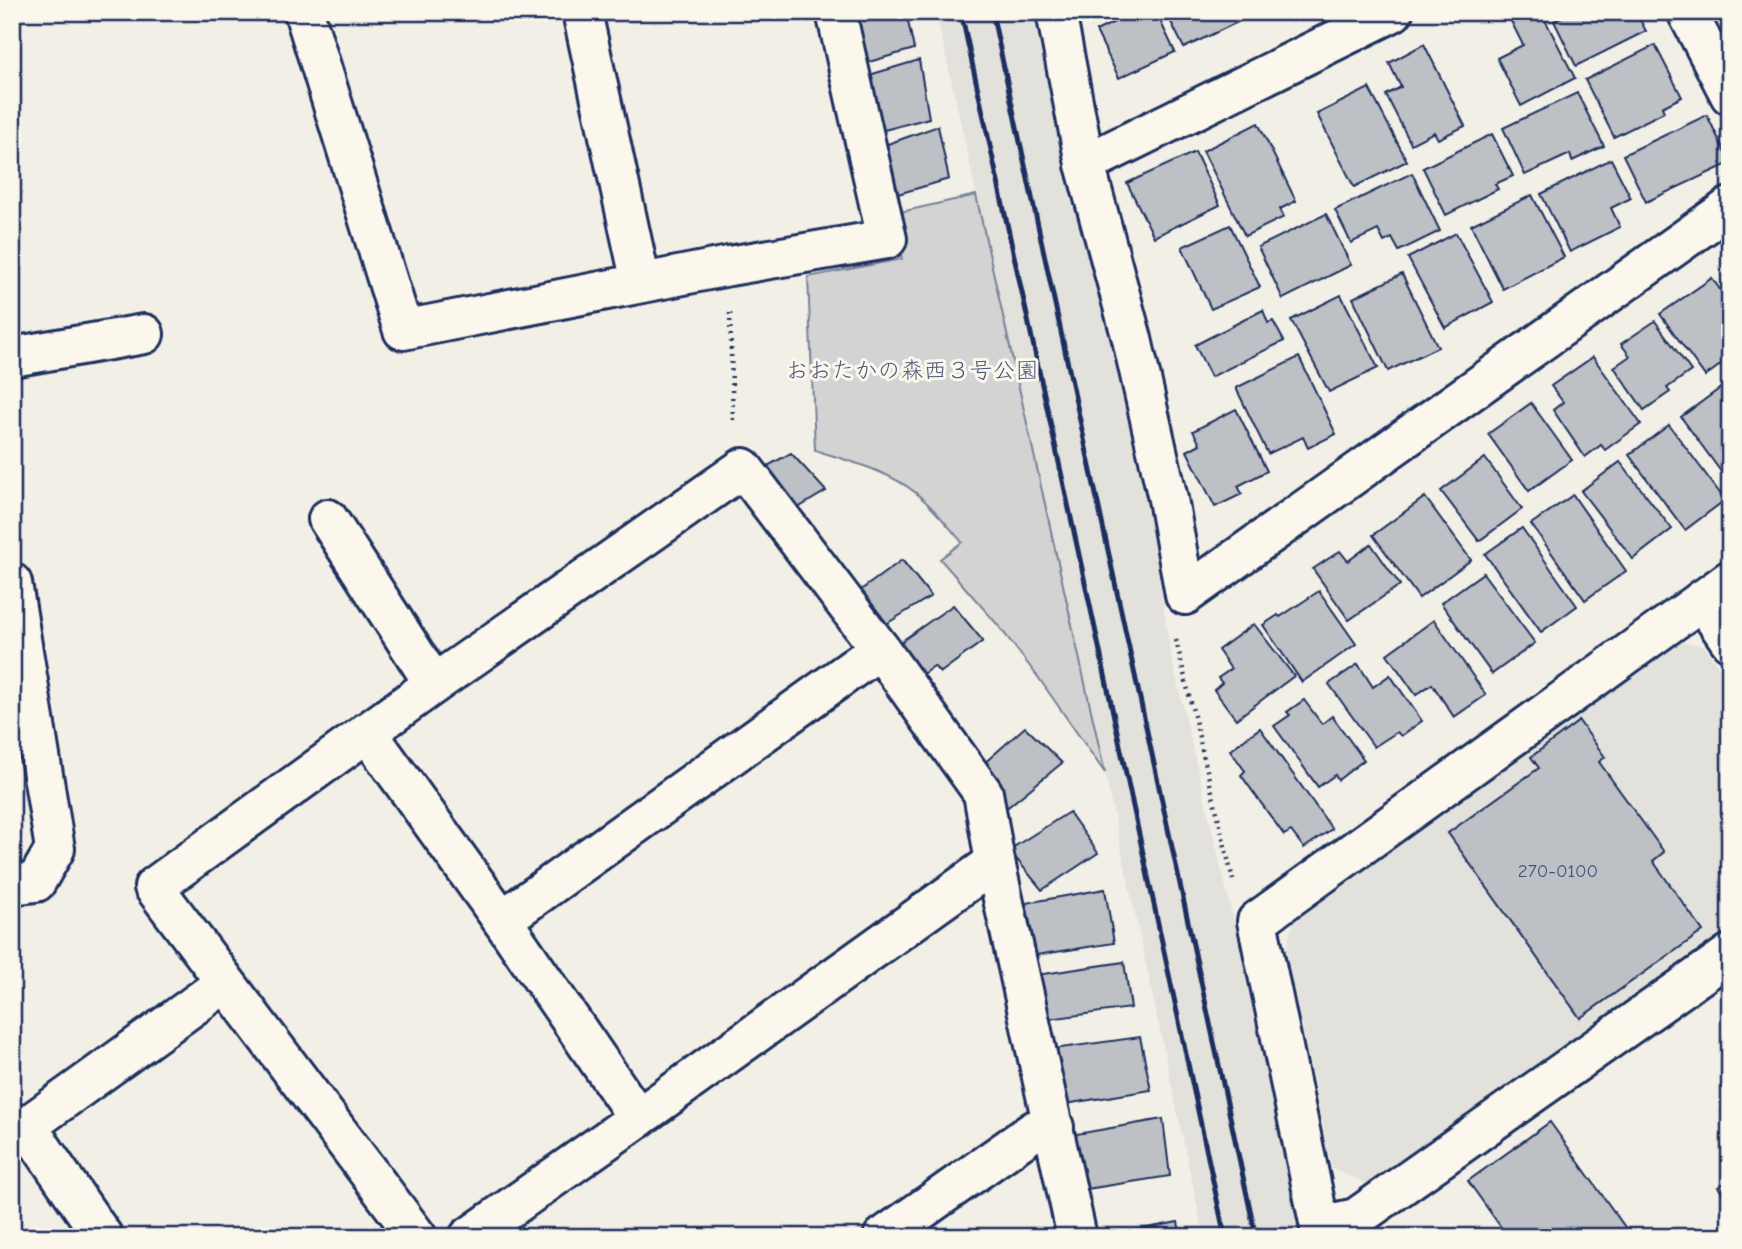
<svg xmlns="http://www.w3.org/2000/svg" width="1742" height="1249" font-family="'Comic Neue','Klee One',sans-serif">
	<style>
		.built { fill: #e2e1dc }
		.green { fill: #d2d3d2; stroke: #768198; stroke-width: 2 }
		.building { fill: #bdc0c4; stroke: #1b2f5e; stroke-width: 2 }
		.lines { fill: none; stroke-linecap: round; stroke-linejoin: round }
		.street-casing { stroke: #1b2f5e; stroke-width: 44 }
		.path { stroke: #1b2f5e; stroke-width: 4.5; stroke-dasharray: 2 5; stroke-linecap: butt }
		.street { stroke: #fbf7ec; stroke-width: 38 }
		.rail { stroke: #1b2f5e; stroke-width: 5 }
		.labels { text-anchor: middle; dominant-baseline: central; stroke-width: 6; stroke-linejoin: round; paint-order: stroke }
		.number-label { font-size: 19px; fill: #445378 }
		.park-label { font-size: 23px; fill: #49587b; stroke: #fbf7ec }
	</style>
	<rect width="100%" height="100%" fill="#f2efe6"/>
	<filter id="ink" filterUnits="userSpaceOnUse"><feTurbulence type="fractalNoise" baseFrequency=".0143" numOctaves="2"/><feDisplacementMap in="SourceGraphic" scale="14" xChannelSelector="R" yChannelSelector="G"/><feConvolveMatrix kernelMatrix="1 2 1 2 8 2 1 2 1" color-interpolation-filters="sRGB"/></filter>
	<g filter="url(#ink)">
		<g class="built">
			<polygon points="936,12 1033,12 1073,206 1117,362 1148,506 1171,656 1236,931 1303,1237 1204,1237 1105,773"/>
			<polygon points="1680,642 1704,646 1730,683 1730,928 1371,1186 1332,1168 1286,950 1292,926 1299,916"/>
		</g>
		<path class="green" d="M976,195l129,578 -67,-96 -41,-53 -57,-65 22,-17c-15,-17 -28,-34 -46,-49 -27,-22 -68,-32 -101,-43l-7,-173 94,-18 -10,-45z"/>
		<g class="building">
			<polygon points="851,12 906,12 914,49 862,64"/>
			<polygon points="1135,12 1156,12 1175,52 1119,78 1096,31"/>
			<polygon points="1166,12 1238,12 1242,20 1184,48"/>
			<polygon points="1510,12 1541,12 1575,78 1521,106 1497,58 1523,45 1507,13"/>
			<polygon points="1571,12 1636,12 1646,31 1576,66 1554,21"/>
			<polygon points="1424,44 1465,126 1438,139 1434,132 1411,144 1386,95 1401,87 1389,63"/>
			<polygon points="1655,45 1682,97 1662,107 1664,112 1614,137 1585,80"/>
			<polygon points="919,60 929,118 877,132 866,76"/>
			<polygon points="1369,88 1407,161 1354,187 1317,114"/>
			<polygon points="1577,93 1604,146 1572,161 1570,154 1525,175 1503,128"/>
			<polygon points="1707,115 1730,163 1646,202 1623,155"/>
			<polygon points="1258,123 1296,201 1280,209 1284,217 1245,236 1203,151"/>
			<polygon points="938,126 949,179 898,194 885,145"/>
			<polygon points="1492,134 1513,176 1495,184 1498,189 1446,215 1423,168"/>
			<polygon points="1195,152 1220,205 1154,237 1127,183"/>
			<polygon points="1611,159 1631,198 1611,208 1620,227 1570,252 1541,194"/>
			<polygon points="1412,173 1440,231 1399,251 1392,238 1384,242 1378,230 1351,243 1335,210"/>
			<polygon points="1532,195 1564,257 1503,289 1471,225"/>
			<polygon points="1326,214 1351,265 1283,299 1258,247"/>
			<polygon points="1230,225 1260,287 1211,309 1182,247"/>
			<polygon points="1456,233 1493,302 1445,328 1408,258"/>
			<polygon points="1402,274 1438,347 1388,371 1353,298"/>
			<polygon points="1712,278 1730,304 1730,358 1705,376 1660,314"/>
			<polygon points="1341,295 1378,368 1329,392 1291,320"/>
			<polygon points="1263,310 1268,323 1273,321 1284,341 1211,377 1195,345"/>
			<polygon points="1655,321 1691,371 1667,388 1670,392 1644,410 1614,367 1630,356 1621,344"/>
			<polygon points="1299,357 1336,434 1308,448 1303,437 1268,454 1236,388"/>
			<polygon points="1593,357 1641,424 1605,450 1601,445 1585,457 1553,410 1563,402 1551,386"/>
			<polygon points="1722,387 1730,399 1730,484 1681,417"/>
			<polygon points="1531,403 1572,460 1529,491 1488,434"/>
			<polygon points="1236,409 1267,471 1238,486 1242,494 1215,507 1187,451 1200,444 1193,431"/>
			<polygon points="1669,425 1725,500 1685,530 1629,455"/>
			<polygon points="791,453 826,491 793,511 762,469"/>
			<polygon points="1485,458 1522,509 1479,541 1441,491"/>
			<polygon points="1620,462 1672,529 1633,559 1581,491"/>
			<polygon points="1573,495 1626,571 1585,600 1531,524"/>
			<polygon points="1425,497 1471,560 1419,598 1373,535"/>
			<polygon points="1522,528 1577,606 1541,632 1485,554"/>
			<polygon points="1371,544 1400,585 1349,620 1313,569 1340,551 1348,561"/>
			<polygon points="902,560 931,596 883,626 858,592"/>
			<polygon points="1483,573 1535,643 1492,674 1441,603"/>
			<polygon points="1319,591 1356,644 1302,682 1263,625 1278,615 1280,617"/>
			<polygon points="953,605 983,641 940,673 934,666 916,679 892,648"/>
			<polygon points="1434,620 1486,695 1454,717 1432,684 1416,695 1387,654"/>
			<polygon points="1254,624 1294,676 1236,719 1214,690 1222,683 1218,678 1231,669 1218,650"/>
			<polygon points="1358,664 1373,687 1390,675 1422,721 1401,736 1397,732 1374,747 1329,684"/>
			<polygon points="1304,700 1322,724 1332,716 1364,760 1338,780 1335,775 1318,787 1274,726 1290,715 1287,712"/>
			<polygon points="1579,721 1605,757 1599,762 1664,852 1653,861 1703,931 1580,1018 1448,833 1539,768 1531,757"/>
			<polygon points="1025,727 1062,763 1003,811 973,773"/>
			<polygon points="1260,728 1332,829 1304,848 1291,831 1284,835 1241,775 1245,771 1230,750"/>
			<polygon points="1069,812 1098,853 1042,890 1009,850"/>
			<polygon points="1105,889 1114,943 1036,955 1026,903"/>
			<polygon points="1124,962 1131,1008 1042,1020 1036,975"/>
			<polygon points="1140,1037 1151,1090 1059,1105 1053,1049"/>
			<polygon points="1163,1119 1170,1176 1080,1190 1071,1135"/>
			<polygon points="1550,1122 1632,1237 1508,1237 1468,1181"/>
			<polygon points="1730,1179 1730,1203 1718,1187"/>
			<polygon points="1178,1222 1181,1237 1107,1236"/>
		</g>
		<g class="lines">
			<defs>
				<g id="street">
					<polyline points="304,12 403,330 729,266 887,239 836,12"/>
					<polyline points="582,12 641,283"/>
					<polyline points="1056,12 1085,164 1132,339 1168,499 1185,595 1730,207"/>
					<polyline points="1687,12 1730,95"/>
					<polyline points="1085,164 1393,12"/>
					<polyline points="12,357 144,334"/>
					<polyline points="328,519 434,684"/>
					<polyline points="12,583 55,849 36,882 12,885"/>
					<polyline points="1702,600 1730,641"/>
					<polyline points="367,732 502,920 638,1118"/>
					<polyline points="502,920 880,649"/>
					<polyline points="1320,1226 1356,1218 1730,954"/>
					<polyline points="103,1237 27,1126 225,983"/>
					<polyline points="417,1237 154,887 434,684 743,468 880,649 983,793 995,862 1077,1237"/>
					<polyline points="469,1237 638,1118 995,862"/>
					<polyline points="883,1237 1035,1130 1054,1127"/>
					<polyline points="1322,1237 1257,921 1730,580"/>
				</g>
			</defs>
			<use href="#street" class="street-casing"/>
			<g class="path">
				<polyline points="730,313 733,423"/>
				<polyline points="1176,640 1233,880"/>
			</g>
			<use href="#street" class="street"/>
			<g class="rail">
				<polyline points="961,12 1096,633 1225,1237"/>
				<polyline points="992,12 1256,1237"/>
			</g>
		</g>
	</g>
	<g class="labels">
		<g class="number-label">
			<text x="1558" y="871">270-0100</text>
		</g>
		<g class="park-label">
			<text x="912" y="370">おおたかの森西３号公園</text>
		</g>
	</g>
	<rect width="1742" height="1249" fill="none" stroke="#fbf7ec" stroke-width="42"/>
	<rect x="21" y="21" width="1700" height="1207" fill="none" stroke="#1b2f5e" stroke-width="2.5" filter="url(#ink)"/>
</svg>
